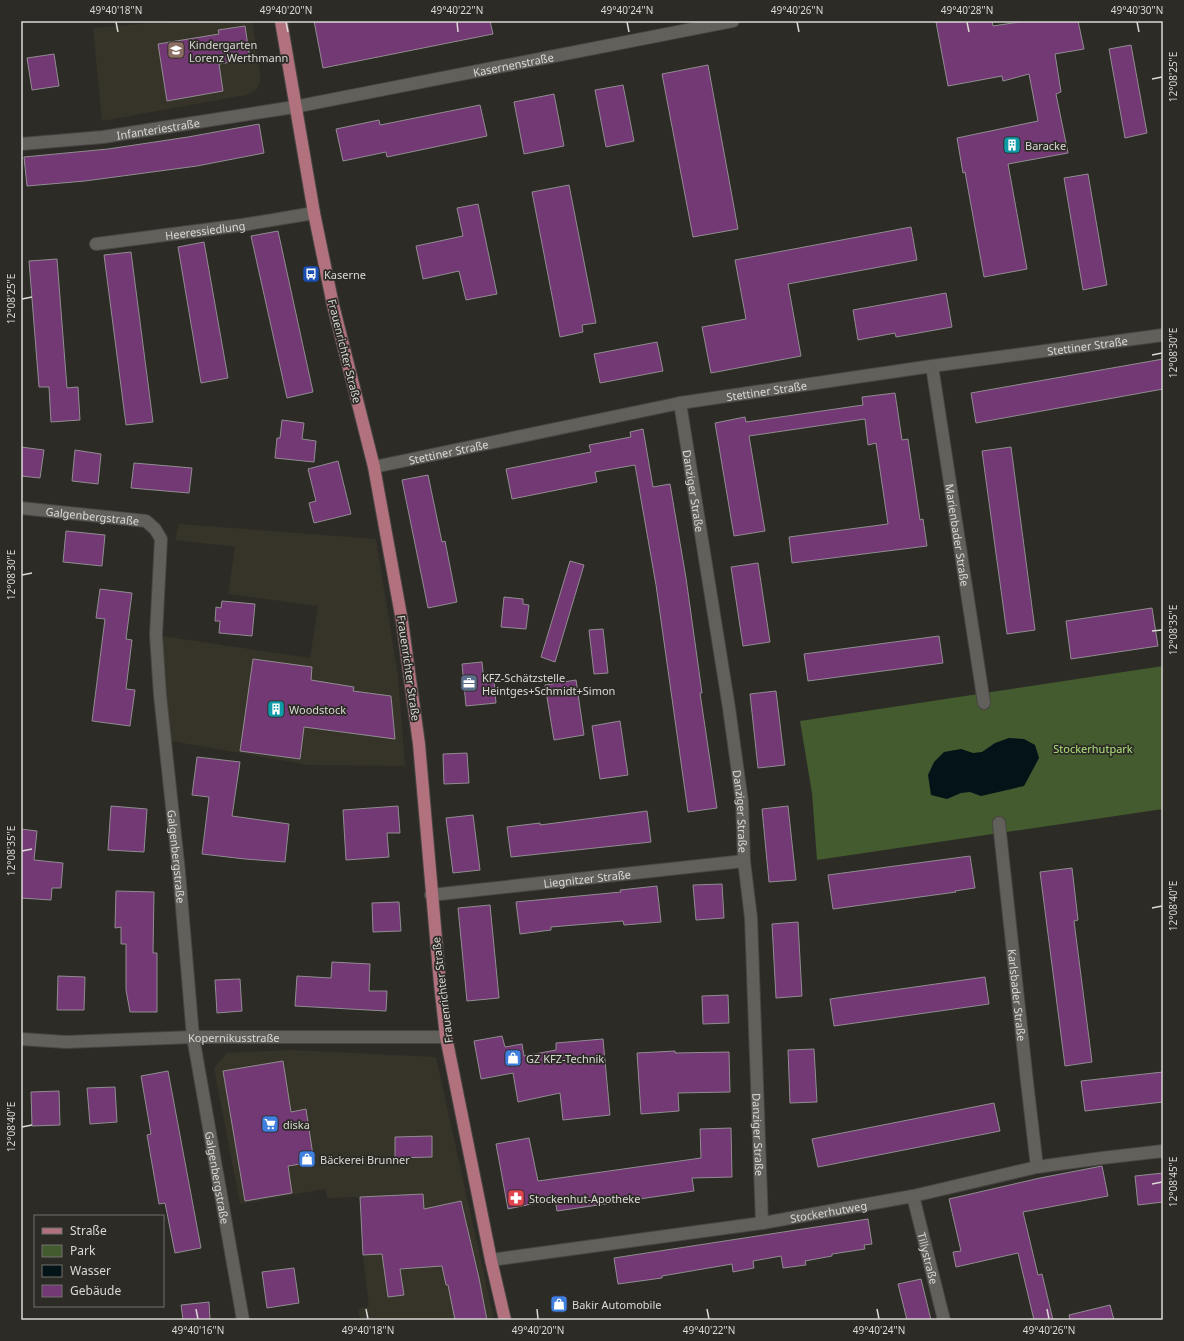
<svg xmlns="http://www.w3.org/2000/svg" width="1184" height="1341" font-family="'Noto Sans',sans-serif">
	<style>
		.built { fill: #363429 }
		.green { fill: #445a2f }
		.water { fill: #041317 }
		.building { fill: #733974; stroke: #918c91 }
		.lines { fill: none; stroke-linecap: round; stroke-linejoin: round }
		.minor-casing { stroke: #484643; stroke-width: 14 }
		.major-casing { stroke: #484643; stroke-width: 14 }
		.minor { stroke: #62605b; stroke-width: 12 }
		.major { stroke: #b1717d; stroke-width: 12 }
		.ticks { fill: none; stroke: #dad9d6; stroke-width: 1.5 }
		.labels { text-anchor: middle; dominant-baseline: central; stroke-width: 3.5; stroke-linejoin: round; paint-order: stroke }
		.poi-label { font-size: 11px; fill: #dad9d6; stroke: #2c2b26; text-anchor: start }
		.street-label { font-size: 11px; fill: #dad9d6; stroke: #2c2b26 }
		.park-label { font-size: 11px; fill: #ade179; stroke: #2c2b26 }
		.neatline { fill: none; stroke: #dad9d6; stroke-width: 1.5 }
		.ticks-label { font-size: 10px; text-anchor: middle; fill: #dad9d6 }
	</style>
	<rect width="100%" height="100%" fill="#2c2b26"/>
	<g class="built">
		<polygon points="176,21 252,21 260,72 260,82 257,89 246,95 102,121 93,28"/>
		<polygon points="179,524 376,539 398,676 405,766 309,765 165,740 156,635 310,658 318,606 228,594 235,547 175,540"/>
		<polygon points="289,1050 436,1057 494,1320 360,1320 358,1309 369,1306 363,1255 360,1197 327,1198 325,1189 240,1204 214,1068 227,1053"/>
	</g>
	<polygon class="green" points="1163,666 1163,809 817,860 812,793 800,721"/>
	<polygon class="water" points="1009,738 1024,739 1035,745 1039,758 1024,786 981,796 970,792 961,793 947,799 931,795 928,775 934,762 944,752 961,749 973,753 982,752 995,743"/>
	<g class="building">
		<polygon points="314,21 490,21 493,34 323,68"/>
		<polygon points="944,21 992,21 993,26 1026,21 1078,21 1084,49 1055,54 1061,92 1056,94 1068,153 1008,164 1027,269 984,277 965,172 963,173 957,138 1038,121 1029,74 1003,81 1002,76 948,86 936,22"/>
		<polygon points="245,26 250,59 219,64 223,91 167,101 158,44 219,34 218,30"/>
		<polygon points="1131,45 1147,133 1125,138 1109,49"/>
		<polygon points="54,54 59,86 32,90 27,58"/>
		<polygon points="708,65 738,229 693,237 662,74"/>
		<polygon points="623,85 634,141 606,147 595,90"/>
		<polygon points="554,94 564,146 524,154 514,102"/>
		<polygon points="480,105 487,136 387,157 386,152 343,161 336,129 379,120 380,125"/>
		<polygon points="259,124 264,153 197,166 85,181 27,186 24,157 108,149 188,137"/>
		<polygon points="1088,174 1107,285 1083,290 1064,178"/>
		<polygon points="569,185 596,323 582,325 583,332 560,337 532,192"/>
		<polygon points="478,204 497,294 466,300 459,271 423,279 416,246 463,236 457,208"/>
		<polygon points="911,227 917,260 788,284 801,356 711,373 702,327 746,319 735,260"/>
		<polygon points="278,231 313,392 287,398 251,236"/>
		<polygon points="204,242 228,378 201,383 178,247"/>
		<polygon points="131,252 153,422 126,425 104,255"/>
		<polygon points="57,259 67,388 78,387 80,420 51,422 49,387 39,387 29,261"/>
		<polygon points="946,293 952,327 896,337 895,333 858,340 853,310"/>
		<polygon points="657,342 663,371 600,383 594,354"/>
		<polygon points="1163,359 1163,389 976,423 971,393"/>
		<polygon points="895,393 902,440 908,439 920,520 923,519 927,546 792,563 789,537 888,524 876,443 868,445 865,419 749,436 765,531 734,536 715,423 745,417 746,422 863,405 862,397"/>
		<polygon points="282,420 304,423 302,439 316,441 314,462 275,458 277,438 280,438"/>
		<polygon points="643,429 653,487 670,484 686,578 702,693 700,693 717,808 688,812 656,585 635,465 595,472 597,482 512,499 506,469 591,452 589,445 631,437 630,432"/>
		<polygon points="21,447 44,450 40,478 21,476"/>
		<polygon points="1011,447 1035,630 1007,634 982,451"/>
		<polygon points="75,450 101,454 98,484 72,481"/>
		<polygon points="338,461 351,514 314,523 309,503 316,501 308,469"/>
		<polygon points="134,463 192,468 189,493 131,488"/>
		<polygon points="428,475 442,542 445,541 457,602 428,608 402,480"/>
		<polygon points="66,531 105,535 102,566 63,562"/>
		<polygon points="570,561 584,565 555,662 541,657"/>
		<polygon points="758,563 770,642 743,646 731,567"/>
		<polygon points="100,589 132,593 126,639 132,640 126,689 135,690 130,726 92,721 105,619 96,618"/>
		<polygon points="504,597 523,599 523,604 529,605 526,629 501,627"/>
		<polygon points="222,601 255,604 252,636 219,633 220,621 215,621 216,607 221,608"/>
		<polygon points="1152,608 1158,646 1071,659 1066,621"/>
		<polygon points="603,629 608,673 594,674 589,630"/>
		<polygon points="939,636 943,663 808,681 804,654"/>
		<polygon points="253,659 312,667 311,680 354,687 353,691 391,696 395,739 304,727 300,759 240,751"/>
		<polygon points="482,662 484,681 494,680 496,703 466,706 462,664"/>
		<polygon points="576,680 584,735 554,740 545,685"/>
		<polygon points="776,691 785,765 758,768 750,694"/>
		<polygon points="620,721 628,775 600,779 592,726"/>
		<polygon points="467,753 469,783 444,784 443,754"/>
		<polygon points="197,757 240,762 232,816 289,824 285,862 245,859 202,854 209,797 192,795"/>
		<polygon points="111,806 147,809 144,852 108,850"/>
		<polygon points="398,806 400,833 387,833 389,857 346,860 343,810"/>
		<polygon points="788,806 796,880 769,882 762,809"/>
		<polygon points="647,811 651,842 511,857 507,827 540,823 540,825"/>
		<polygon points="473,815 480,870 453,873 446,818"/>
		<polygon points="21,829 37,831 34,860 63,863 61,888 52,888 51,900 21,898"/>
		<polygon points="970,856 975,888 955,891 956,892 833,909 828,875"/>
		<polygon points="1072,868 1078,920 1074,921 1092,1062 1065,1066 1040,872"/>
		<polygon points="722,884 724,918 696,920 693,885"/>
		<polygon points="657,886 661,922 624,925 623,921 551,927 551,930 520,934 516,902 621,892 620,890"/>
		<polygon points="116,891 154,892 153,953 157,953 157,1012 130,1012 126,990 126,944 121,944 121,927 115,928"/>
		<polygon points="399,902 401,931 373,932 372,903"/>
		<polygon points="490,905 499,998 467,1001 458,908"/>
		<polygon points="798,922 802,996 776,998 772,924"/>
		<polygon points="332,962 370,964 369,991 387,991 386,1011 295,1006 297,976 331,978"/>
		<polygon points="58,976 85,977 84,1010 57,1010"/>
		<polygon points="985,977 989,1004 834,1026 830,999"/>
		<polygon points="240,979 242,1011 217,1013 215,980"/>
		<polygon points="728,995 729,1023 703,1024 702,996"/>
		<polygon points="502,1036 505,1047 522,1044 524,1056 556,1050 556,1043 603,1039 610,1115 563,1120 560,1093 518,1102 513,1073 481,1079 474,1041"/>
		<polygon points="814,1049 817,1102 790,1103 788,1050"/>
		<polygon points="675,1051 675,1053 729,1052 730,1092 678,1093 679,1111 641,1114 637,1053"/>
		<polygon points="283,1061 291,1112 306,1109 314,1162 288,1166 292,1193 245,1201 223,1071"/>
		<polygon points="168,1071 201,1248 175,1253 165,1203 159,1204 147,1135 151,1134 141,1076"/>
		<polygon points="1163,1072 1163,1102 1085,1111 1081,1081"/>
		<polygon points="115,1087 117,1122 90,1124 87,1088"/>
		<polygon points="59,1091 60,1125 32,1126 31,1092"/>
		<polygon points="994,1103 1000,1131 818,1167 812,1139"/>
		<polygon points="731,1128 732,1177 692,1178 694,1191 557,1211 555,1199 508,1209 496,1144 529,1138 538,1181 701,1158 700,1129"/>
		<polygon points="432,1136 432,1157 395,1158 395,1137"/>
		<polygon points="1102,1166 1108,1196 1023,1212 1038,1275 1042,1274 1053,1320 1034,1320 1018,1253 956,1267 953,1252 961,1251 949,1199 1040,1178"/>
		<polygon points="1163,1173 1163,1202 1138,1205 1135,1176"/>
		<polygon points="423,1194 424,1209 461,1201 479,1278 487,1320 455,1320 448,1285 446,1285 442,1266 400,1269 404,1295 388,1297 382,1254 363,1255 360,1197"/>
		<polygon points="868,1219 872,1244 864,1245 865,1249 832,1254 832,1256 805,1261 806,1265 783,1268 781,1256 753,1261 754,1268 733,1272 732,1264 662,1276 662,1278 618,1284 614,1258"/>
		<polygon points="294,1268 299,1303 267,1308 262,1272"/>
		<polygon points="921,1279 931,1320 907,1320 898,1284"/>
		<polygon points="209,1302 210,1320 183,1320 181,1305"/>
		<polygon points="1110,1305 1114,1320 1070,1320 1069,1315"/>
	</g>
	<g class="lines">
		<defs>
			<g id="minor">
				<path id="s1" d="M21,144l82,-7 191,-30 439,-86"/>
				<path id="s2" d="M96,244l146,-19 72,-12"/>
				<path id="s3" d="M932,366l52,337"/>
				<path id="s4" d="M680,403l49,305 13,94 2,59 7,57 11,305"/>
				<path id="s5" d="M374,467l306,-64 252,-37 231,-31"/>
				<path id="s6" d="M21,508l125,13 9,8 6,10 -5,96 4,60 19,177 14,165 50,283"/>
				<path id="s7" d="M999,823l28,259 10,85"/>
				<path id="s8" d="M431,895l313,-34"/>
				<path id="s9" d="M21,1039l45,3 127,-5h253"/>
				<path id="s10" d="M913,1196l31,124"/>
				<path id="s11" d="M491,1260l271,-37 151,-27 124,-29 65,-9 61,-7"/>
			</g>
			<polyline id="major" points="281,21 314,213 333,305 374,467 402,621 419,744 440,984 446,1037 491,1260 505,1320"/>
		</defs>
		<use href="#minor" class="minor-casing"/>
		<use href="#major" class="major-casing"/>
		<use href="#minor" class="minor"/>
		<use href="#major" class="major"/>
	</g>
	<path class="ticks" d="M116,22l2,10M286,22l2,10M457,22l1,10M627,22l2,10M797,22l2,10M967,22l2,10M1137,22l2,10M1152,79l10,-2M22,299l10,-2M1152,355l10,-2M22,575l10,-2M1152,631l10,-1M22,851l10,-2M1152,908l10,-2M22,1127l10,-2M1152,1184l10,-2M196,1309l2,10M366,1309l2,10M537,1309l1,10M707,1309l2,10M877,1309l2,10M1047,1309l2,10"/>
	<defs>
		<symbol id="school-square" viewBox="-11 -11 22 22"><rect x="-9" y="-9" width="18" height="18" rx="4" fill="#8d6e63" stroke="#2c2b26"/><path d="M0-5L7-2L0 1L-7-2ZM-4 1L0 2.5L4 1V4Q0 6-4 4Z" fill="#fff"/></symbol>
		<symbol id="building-square" viewBox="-11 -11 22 22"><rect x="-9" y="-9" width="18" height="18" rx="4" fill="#0f9aa8" stroke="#2c2b26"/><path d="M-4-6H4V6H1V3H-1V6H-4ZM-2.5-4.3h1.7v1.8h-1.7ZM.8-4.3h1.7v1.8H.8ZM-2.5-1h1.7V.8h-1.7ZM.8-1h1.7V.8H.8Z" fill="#fff"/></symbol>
		<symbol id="bus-square" viewBox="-11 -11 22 22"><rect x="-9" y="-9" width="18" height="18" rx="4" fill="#1a4fb4" stroke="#2c2b26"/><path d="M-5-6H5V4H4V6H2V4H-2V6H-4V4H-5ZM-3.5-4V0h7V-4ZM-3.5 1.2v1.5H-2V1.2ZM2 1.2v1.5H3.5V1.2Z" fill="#fff"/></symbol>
		<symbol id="office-square" viewBox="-11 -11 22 22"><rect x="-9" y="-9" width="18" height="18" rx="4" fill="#5c6f8a" stroke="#2c2b26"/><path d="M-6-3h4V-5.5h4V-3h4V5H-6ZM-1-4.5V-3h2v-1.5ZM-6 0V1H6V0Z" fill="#fff"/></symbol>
		<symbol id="shop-square" viewBox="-11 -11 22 22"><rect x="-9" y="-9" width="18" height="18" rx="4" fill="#3f7fe0" stroke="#2c2b26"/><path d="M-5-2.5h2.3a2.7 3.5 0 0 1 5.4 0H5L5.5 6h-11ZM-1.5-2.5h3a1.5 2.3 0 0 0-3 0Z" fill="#fff"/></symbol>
		<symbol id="supermarket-square" viewBox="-11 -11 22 22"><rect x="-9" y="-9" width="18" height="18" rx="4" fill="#3f7fe0" stroke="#2c2b26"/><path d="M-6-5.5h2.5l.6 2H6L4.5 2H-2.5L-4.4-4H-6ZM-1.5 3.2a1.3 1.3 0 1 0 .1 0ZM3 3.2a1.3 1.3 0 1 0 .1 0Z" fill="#fff"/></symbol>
		<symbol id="pharmacy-square" viewBox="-11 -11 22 22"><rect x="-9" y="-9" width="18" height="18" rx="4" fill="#e0444e" stroke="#2c2b26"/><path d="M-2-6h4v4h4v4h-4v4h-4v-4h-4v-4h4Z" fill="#fff"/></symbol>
	</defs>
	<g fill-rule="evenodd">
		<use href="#school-square" x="166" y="40" width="20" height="20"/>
		<use href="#building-square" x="1002" y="135" width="20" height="20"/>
		<use href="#bus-square" x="301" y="264" width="20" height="20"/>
		<use href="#office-square" x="459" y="673" width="20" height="20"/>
		<use href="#building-square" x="266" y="699" width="20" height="20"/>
		<use href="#shop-square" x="503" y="1048" width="20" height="20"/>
		<use href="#supermarket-square" x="260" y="1114" width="20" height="20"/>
		<use href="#shop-square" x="297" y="1149" width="20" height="20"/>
		<use href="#pharmacy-square" x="506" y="1188" width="20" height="20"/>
		<use href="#shop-square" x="549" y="1294" width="20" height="20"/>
	</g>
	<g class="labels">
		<g class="poi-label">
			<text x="189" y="44">Kindergarten<tspan x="189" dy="13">Lorenz Werthmann</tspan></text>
			<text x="1025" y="145">Baracke</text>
			<text x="324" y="274">Kaserne</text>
			<text x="482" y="677">KFZ-Schätzstelle<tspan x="482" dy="13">Heintges+Schmidt+Simon</tspan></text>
			<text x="289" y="709">Woodstock</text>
			<text x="526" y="1058">GZ KFZ-Technik</text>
			<text x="283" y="1124">diska</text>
			<text x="320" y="1159">Bäckerei Brunner</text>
			<text x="529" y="1198">Stockenhut-Apotheke</text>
			<text x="572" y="1304">Bakir Automobile</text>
		</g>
		<g class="street-label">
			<text stroke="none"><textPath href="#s1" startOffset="499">Kasernenstraße</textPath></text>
			<text stroke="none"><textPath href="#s1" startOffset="138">Infanteriestraße</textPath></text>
			<text stroke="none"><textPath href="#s2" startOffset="110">Heeressiedlung</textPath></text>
			<text stroke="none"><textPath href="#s5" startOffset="724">Stettiner Straße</textPath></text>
			<text transform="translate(345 351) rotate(76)">Frauenrichter Straße</text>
			<text stroke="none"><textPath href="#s5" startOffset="400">Stettiner Straße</textPath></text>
			<text stroke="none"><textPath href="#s5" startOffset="76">Stettiner Straße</textPath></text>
			<text stroke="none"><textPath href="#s4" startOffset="89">Danziger Straße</textPath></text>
			<text stroke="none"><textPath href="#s6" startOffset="72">Galgenbergstraße</textPath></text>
			<text stroke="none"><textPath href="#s3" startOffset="171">Marienbader Straße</textPath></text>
			<text transform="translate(409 668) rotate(82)">Frauenrichter Straße</text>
			<text stroke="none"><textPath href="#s4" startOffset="413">Danziger Straße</textPath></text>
			<text stroke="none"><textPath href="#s6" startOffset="468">Galgenbergstraße</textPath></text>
			<text stroke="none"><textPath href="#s8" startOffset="157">Liegnitzer Straße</textPath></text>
			<text transform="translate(442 990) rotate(-97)">Frauenrichter Straße</text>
			<text stroke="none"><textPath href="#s7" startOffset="173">Karlsbader Straße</textPath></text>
			<text stroke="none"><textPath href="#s9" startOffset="213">Kopernikusstraße</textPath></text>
			<text stroke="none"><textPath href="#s4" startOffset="737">Danziger Straße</textPath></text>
			<text stroke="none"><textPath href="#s6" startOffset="792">Galgenbergstraße</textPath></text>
			<text stroke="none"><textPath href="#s11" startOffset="341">Stockerhutweg</textPath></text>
			<text stroke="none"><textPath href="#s10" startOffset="64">Tillystraße</textPath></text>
		</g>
		<g class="park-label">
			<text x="1093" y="748">Stockerhutpark</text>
		</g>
	</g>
	<rect width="1184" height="1341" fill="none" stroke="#2c2b26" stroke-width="44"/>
	<rect x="34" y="1215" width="130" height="92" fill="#2c2b26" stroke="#72716c"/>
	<rect x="42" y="1228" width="20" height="6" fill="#b1717d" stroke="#72716c"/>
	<text x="70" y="1235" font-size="12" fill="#dad9d6">Straße</text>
	<rect x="42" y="1245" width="20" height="12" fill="#445a2f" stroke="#72716c"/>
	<text x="70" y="1255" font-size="12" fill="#dad9d6">Park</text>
	<rect x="42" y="1265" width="20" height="12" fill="#041317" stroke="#72716c"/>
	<text x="70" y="1275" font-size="12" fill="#dad9d6">Wasser</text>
	<rect x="42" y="1285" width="20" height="12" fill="#733974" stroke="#72716c"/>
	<text x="70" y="1295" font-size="12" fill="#dad9d6">Gebäude</text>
	<rect x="22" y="22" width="1140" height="1297" class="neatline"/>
	<g class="ticks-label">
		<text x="116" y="14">49°40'18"N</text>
		<text x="286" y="14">49°40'20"N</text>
		<text x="457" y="14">49°40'22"N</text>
		<text x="627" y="14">49°40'24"N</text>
		<text x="797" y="14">49°40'26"N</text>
		<text x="967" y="14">49°40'28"N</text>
		<text x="1137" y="14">49°40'30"N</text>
		<text transform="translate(1173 77) rotate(-90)" y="4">12°08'25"E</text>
		<text transform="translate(11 299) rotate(-90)" y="4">12°08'25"E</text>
		<text transform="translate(1173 353) rotate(-90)" y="4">12°08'30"E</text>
		<text transform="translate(11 575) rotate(-90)" y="4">12°08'30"E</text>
		<text transform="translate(1173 630) rotate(-90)" y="4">12°08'35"E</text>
		<text transform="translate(11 851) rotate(-90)" y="4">12°08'35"E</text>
		<text transform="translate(1173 906) rotate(-90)" y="4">12°08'40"E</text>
		<text transform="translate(11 1127) rotate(-90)" y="4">12°08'40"E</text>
		<text transform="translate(1173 1182) rotate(-90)" y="4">12°08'45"E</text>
		<text x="198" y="1334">49°40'16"N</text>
		<text x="368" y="1334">49°40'18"N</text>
		<text x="538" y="1334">49°40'20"N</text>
		<text x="709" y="1334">49°40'22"N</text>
		<text x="879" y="1334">49°40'24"N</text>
		<text x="1049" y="1334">49°40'26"N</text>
	</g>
</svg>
